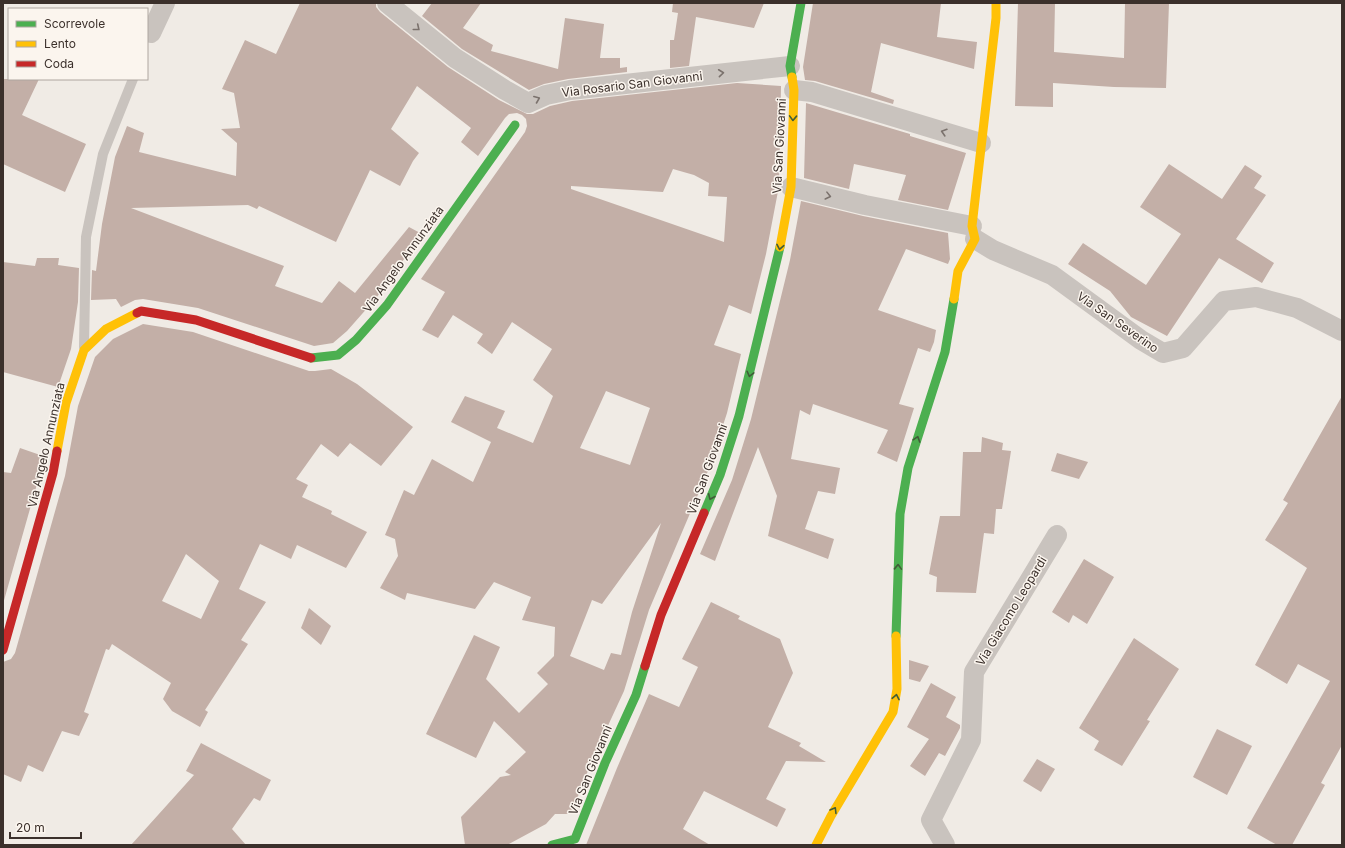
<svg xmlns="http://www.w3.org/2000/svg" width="1345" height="848" font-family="Inter,sans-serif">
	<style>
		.building { fill: #c3afa7; fill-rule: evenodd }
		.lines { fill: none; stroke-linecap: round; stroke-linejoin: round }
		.lane { stroke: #c9c3be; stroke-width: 10 }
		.street { stroke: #c9c3be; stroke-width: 20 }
		.fast { stroke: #4caf50; stroke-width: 9 }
		.slow { stroke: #ffc107; stroke-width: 9 }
		.jam { stroke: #c62828; stroke-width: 9 }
		.oneway { stroke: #7b726d }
		.oneway2 { stroke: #415c38 }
		.labels { text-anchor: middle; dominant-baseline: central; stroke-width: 3; stroke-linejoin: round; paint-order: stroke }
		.street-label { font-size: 12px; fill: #3b302b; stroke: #fbf5ee }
	</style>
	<rect width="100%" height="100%" fill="#f0ebe5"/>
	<g class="building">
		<path d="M300,3h76v4l4,5 68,55 51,33 28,14h6l17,-8 22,-5 165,-18 44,3 -2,100 -13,68 -15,60 -22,-9 -15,40 27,9 -14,59 -19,58 -59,139 -25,81 -31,67 -22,56h-16l-9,10 -39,21h-42l-4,-28 39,-40 11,-2 -6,-3 21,-20 -32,-31 -18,37 -50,-24 48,-99 26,12 -14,32 33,34 29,-29 -11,-11 17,-17 1,-29 -33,-7 9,-23 -37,-15 -19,27 -68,-16 -2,7 -25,-12 18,-32 -3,-17 -10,-4 19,-45 10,5 18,-36 41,23 18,-40 -40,-20 14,-26 40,15 -8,17 36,15 20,-47 -20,-16 19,-31 -40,-27 -20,32 -15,-11 6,-9 -30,-19 -15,23 -16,-8 23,-38 -24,-13 104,-147 2,-6 -1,-7 -4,-4 -5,-2 -8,1 -4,4 -27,38 -17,-14 10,-14 -54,-42 -26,43 28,24 -6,8 -13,25 -30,-16 -34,72 -77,-36 -2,3 -9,-4 -117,3 153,58 -9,20 47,17 17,-22 16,12 54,-66 13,7 -45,63 -30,34 -14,12 -19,3 -116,-38 -55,-9 -8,1 -14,7 -5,-8 -25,1 1,-30 4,1 6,-47 13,-67 12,-31 17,7 -5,19 97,24 1,-33 -16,-14 19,-1 -6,-35 -12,-4 23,-49 31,14zM673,169l21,6 15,8 -1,13 19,1 -3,45 -153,-53v-3l92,6zM606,391l44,17 -20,57 -50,-17zM661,523l-29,89 -11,43 -10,-2 -7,17 -34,-14 22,-56 10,4z"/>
		<polygon points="432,3 481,3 463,28 493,45 491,51 558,69 565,18 604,24 600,58 620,58 620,68 627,67 627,72 568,79 544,84 529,90 462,49 422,16"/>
		<polygon points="673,3 764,3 754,28 696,17 689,66 670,68 670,40 674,40 678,13 672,12"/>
		<polygon points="813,3 941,3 937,37 977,42 974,69 881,43 871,92 894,100 893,104 815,81 805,80 803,67"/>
		<polygon points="1018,3 1055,3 1054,52 1124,58 1125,3 1169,3 1166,88 1114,87 1053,83 1053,107 1015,106"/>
		<polygon points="3,79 39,79 22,115 86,144 65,192 3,164"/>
		<polygon points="806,103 910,134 910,136 966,153 948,210 898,200 906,175 854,164 849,189 804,178"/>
		<polygon points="1169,164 1222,199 1245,165 1262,176 1254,188 1266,195 1236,239 1274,263 1262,283 1219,258 1167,336 1131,317 1110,291 1068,264 1083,243 1146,285 1181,234 1140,207"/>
		<polygon points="801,201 863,216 948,233 950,259 948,264 906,249 878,310 936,330 934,342 930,352 918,348 899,404 914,408 897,462 877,453 888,430 813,404 810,415 800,410 791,459 840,468 835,494 818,491 805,529 834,539 828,559 768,536 777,496 758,447 715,561 700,554 732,480 751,419 790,260"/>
		<polygon points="37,258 59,258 58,265 79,268 78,302 71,349 58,387 3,372 3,262 35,266"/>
		<path d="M143,324l50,8 116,39h6l16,-2 26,15 56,43 -32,39 -31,-23 -12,14 -17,-13 -25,35 12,6 -6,12 30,14 -1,3 36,18 -21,36 -49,-23 -6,14 -31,-15 -21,45 27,13 -25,38 7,4 -43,66 3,2 -8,15 -28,-16 -9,-12 8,-16 -59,-39 -3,6 -3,-1 -22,63 5,2 -10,22 -17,-5 -19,41 -15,-7 -7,17 -18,-8v-112l8,-3 4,-6 50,-177 13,-70 17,-49 18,-18zM186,554l33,27 -18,38 -39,-18z"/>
		<polygon points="1342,396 1342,745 1321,783 1325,785 1292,845 1277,845 1247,828 1330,681 1298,664 1287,684 1255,665 1307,568 1265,540 1288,503 1283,500"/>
		<polygon points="982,437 1003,443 1002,450 1011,451 1002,509 996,509 994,534 984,533 976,593 936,592 937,577 929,574 940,516 960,516 963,452 981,452"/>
		<polygon points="20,448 43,456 41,470 3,604 3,472 11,473"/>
		<polygon points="1057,453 1088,462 1079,479 1051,471"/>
		<polygon points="1084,559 1114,577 1087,624 1073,615 1069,623 1052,612"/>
		<polygon points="711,602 740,616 738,619 780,639 793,673 768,727 801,743 799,746 826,762 786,761 766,799 786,809 777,827 704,791 683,829 710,845 586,845 617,768 649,694 679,707 698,667 682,659"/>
		<polygon points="309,608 331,626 321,645 301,628"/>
		<polygon points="1134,638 1179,669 1147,720 1150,721 1122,766 1094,750 1099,741 1079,728"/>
		<polygon points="909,660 929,666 920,682 909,679"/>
		<polygon points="931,683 956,697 946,717 960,725 960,728 945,756 939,753 925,776 910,766 929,739 907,727"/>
		<polygon points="1217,729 1252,746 1227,795 1193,777"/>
		<polygon points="201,743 271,780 260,801 254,798 232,829 246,845 131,845 194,775 186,771"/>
		<polygon points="1037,759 1055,769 1041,792 1023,781"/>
	</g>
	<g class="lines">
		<polyline class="lane" points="84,347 86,237 103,154 133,79"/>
		<g class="street">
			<polyline points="387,3 455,58 505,90 528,103 546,95 570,90 790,66"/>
			<polyline points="151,33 165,3"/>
			<polyline points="794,90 812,92 981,143"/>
			<polyline points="791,187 865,205 972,226"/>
			<polyline points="975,239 993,250 1052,275 1141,340 1163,353 1183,348 1224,301 1256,297 1297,308 1342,331"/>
			<polyline points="945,845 931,820 971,740 974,672 1057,535"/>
		</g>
		<g class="fast">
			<polyline points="792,77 790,66 801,3"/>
			<polyline points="311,358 338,355 356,340 387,305 515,125"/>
			<polyline points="704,513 720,475 739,416 780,247"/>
			<polyline points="896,636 900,514 908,468 945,352 954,299"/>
			<polyline points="552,845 575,839 605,763 636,695 645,666"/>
		</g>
		<g class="slow">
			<polyline points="780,247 791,187 794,90 792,77"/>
			<polyline points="954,299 958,271 975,239 972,226 996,18 996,3"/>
			<polyline points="57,451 66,403 84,350 106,329 137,313"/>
			<polyline points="816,845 831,816 893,712 897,689 896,636"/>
		</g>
		<g class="jam">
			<polyline points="137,313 141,311 196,320 311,358"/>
			<polyline points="3,650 53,473 57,451"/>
			<polyline points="645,666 661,615 704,513"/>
		</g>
	</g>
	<defs><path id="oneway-chevron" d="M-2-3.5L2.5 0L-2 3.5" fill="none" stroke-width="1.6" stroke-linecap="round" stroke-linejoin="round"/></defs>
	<g class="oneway">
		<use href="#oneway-chevron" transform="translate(417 28) rotate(39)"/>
		<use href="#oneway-chevron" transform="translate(721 73) rotate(-6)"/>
		<use href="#oneway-chevron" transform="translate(537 99) rotate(-22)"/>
		<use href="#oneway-chevron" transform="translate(944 132) rotate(-163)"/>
		<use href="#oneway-chevron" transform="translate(828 196) rotate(14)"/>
	</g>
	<g class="oneway2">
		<use href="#oneway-chevron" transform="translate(793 118) rotate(92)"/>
		<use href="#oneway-chevron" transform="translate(780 247) rotate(100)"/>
		<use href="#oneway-chevron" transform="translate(750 374) rotate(104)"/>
		<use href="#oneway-chevron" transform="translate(917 439) rotate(-72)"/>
		<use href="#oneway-chevron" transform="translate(711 497) rotate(113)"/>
		<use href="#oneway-chevron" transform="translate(898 567) rotate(-88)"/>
		<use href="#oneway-chevron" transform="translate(896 697) rotate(-79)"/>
		<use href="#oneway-chevron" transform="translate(834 810) rotate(-59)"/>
	</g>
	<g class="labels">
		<g class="street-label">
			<text transform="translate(632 84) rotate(-7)">Via Rosario San Giovanni</text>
			<text transform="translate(779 146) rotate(-87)">Via San Giovanni</text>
			<text transform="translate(403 259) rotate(-54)">Via Angelo Annunziata</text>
			<text transform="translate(1118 322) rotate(35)">Via San Severino</text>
			<text transform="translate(46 445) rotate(-77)">Via Angelo Annunziata</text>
			<text transform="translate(707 469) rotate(-70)">Via San Giovanni</text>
			<text transform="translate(1011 611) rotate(-59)">Via Giacomo Leopardi</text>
			<text transform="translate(590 770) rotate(-68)">Via San Giovanni</text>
		</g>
	</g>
	<rect width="1345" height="848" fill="none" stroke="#3b302b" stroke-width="8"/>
	<rect x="8" y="8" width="140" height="72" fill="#fbf5ee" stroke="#aea6a0"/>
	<rect x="16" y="21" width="20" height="6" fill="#4caf50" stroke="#aea6a0"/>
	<text x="44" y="28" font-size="12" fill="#3b302b">Scorrevole</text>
	<rect x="16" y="41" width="20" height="6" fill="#ffc107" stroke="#aea6a0"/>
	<text x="44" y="48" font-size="12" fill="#3b302b">Lento</text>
	<rect x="16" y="61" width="20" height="6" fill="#c62828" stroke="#aea6a0"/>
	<text x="44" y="68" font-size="12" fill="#3b302b">Coda</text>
	<path d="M10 832v6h71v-6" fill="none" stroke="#3b302b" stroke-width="2"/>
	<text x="16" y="832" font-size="12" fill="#3b302b" stroke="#fbf5ee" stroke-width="3" paint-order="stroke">20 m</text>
</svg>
